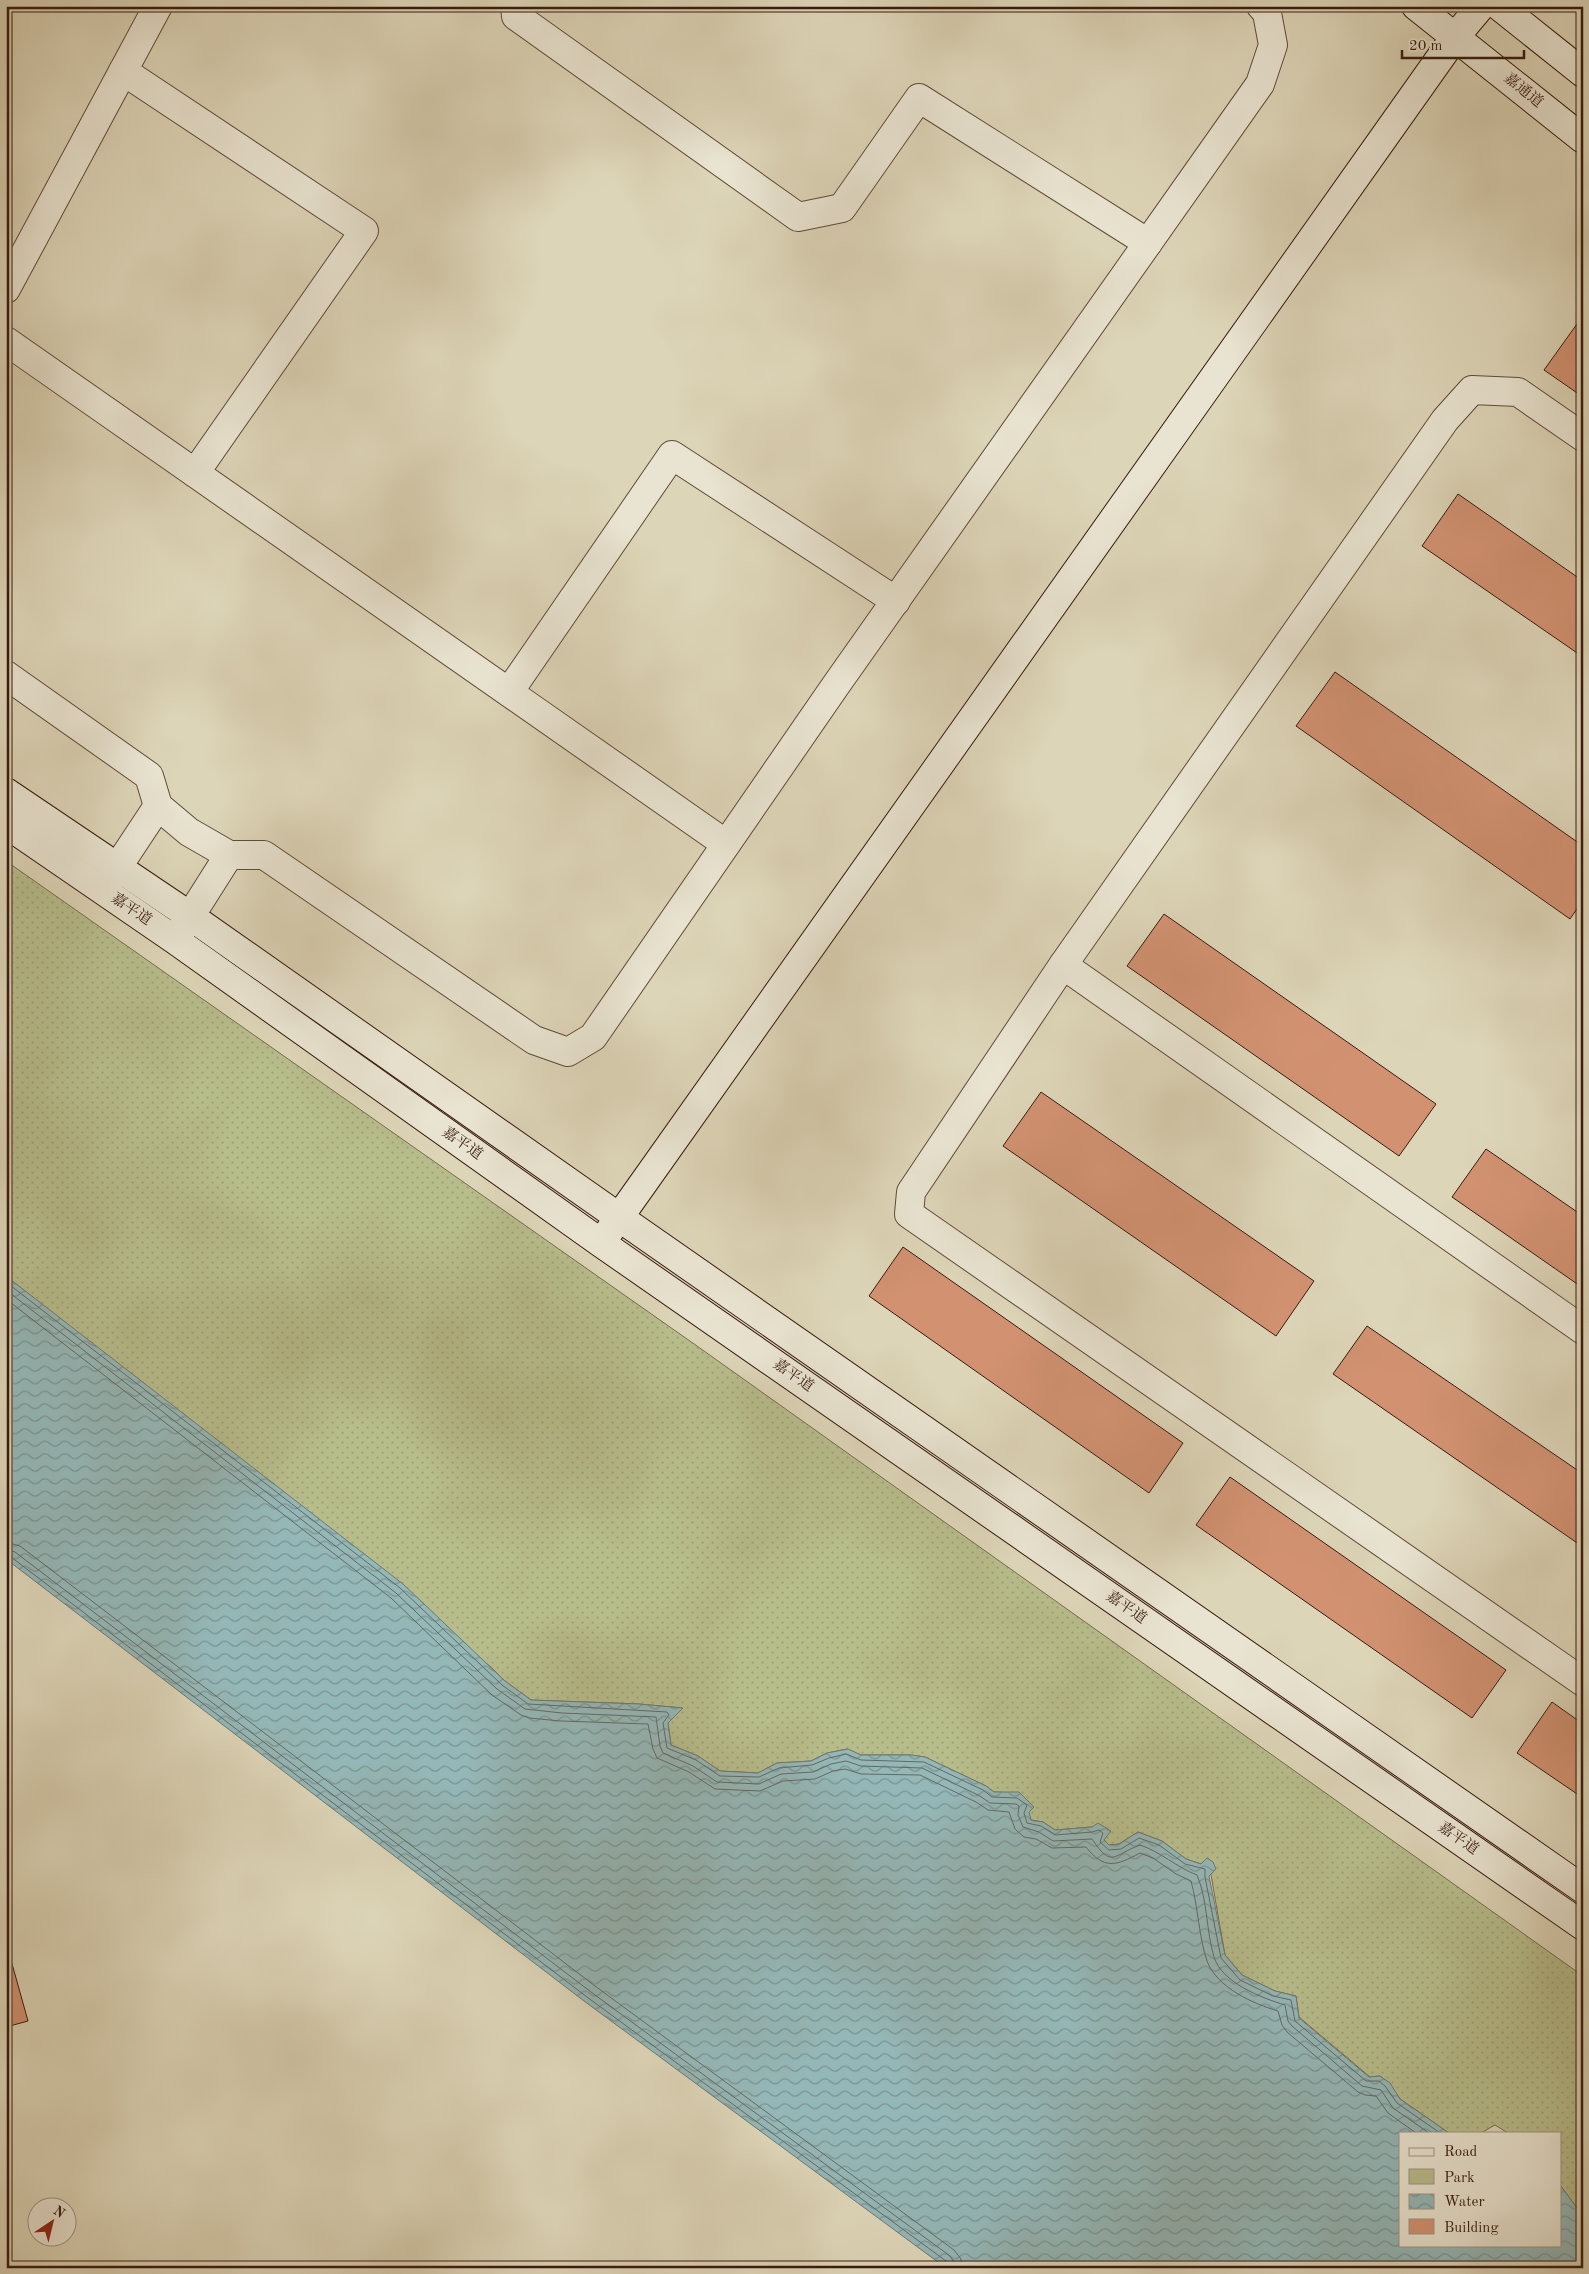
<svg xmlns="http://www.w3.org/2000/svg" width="1589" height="2274" font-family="'Old Standard TT','Noto Serif SC',serif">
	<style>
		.green { fill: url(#green-dots); stroke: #786c4c }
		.water { fill: url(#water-waves); stroke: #6f7973 }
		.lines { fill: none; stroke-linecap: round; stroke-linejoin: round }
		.shore { stroke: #666962; stroke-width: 1 }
		.building { fill: #d29272; stroke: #381b0e }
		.street-casing { stroke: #614a38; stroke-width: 30 }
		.secondary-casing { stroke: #381b0e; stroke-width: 30 }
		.street { stroke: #e9e4d1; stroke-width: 28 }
		.secondary { stroke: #e9e4d1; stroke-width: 28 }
		.labels { text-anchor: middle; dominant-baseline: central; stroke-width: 4; stroke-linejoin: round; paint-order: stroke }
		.street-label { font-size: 15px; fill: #381b0e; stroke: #e9e4d1 }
	</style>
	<defs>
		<pattern id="green-dots" width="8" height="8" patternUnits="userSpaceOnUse" patternTransform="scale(1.25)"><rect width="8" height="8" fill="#b7bc8b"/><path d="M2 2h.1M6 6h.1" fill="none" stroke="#9ea177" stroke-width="1.8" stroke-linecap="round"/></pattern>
		<pattern id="water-waves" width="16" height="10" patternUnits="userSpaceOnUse" patternTransform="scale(1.25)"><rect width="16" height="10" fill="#94b7b7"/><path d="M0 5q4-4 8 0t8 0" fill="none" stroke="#7a9493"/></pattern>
	</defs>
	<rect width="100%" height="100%" fill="#ddd5b8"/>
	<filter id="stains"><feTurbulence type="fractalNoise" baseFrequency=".004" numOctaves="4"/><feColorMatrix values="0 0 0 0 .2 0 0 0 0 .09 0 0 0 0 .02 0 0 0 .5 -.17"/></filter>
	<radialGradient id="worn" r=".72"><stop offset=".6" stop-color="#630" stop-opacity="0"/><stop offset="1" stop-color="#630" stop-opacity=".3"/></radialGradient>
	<polygon class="green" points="6,861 697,1346 1583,1976 1583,2216 1560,2185 1560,2133 1508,2133 1495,2125 1481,2133 1449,2133 1400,2099 1389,2083 1380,2076 1370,2077 1299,2017 1296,1996 1275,1991 1242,1975 1225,1955 1208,1858 1201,1864 1186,1859 1162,1841 1138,1832 1119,1844 1109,1845 1092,1827 1055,1830 1043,1822 1031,1820 1019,1793 994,1792 986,1786 925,1757 911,1755 861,1755 847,1749 827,1753 811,1761 777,1763 758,1773 720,1771 698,1756 671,1745 668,1723 682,1708 639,1704 531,1700 505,1681 491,1667 6,1276"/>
	<polygon class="water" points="6,1276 403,1584 505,1681 531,1700 639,1704 683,1708 668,1723 671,1745 698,1756 720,1771 758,1773 777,1763 811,1761 827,1753 848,1749 861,1755 911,1755 925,1757 986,1786 994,1792 1019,1792 1034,1807 1029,1812 1031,1820 1043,1822 1055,1830 1092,1827 1098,1823 1111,1831 1104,1840 1109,1845 1119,1844 1138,1832 1162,1841 1186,1859 1201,1864 1207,1858 1213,1862 1216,1869 1209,1876 1225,1955 1242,1975 1275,1991 1296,1996 1299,2018 1369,2077 1380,2076 1390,2083 1400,2099 1449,2133 1400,2133 1400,2245 1560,2245 1560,2185 1583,2216 1583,2268 946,2268 584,2001 6,1559"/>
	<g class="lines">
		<g class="shore">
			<polyline points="6,1282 400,1588 502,1685 528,1704 667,1712 669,1715 663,1723 667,1748 696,1760 720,1776 759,1777 779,1768 812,1765 829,1758 846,1754 861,1760 924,1762 983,1790 992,1797 1017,1798 1027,1805 1024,1813 1027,1823 1041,1826 1055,1835 1092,1832 1099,1830 1103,1833 1100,1842 1109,1850 1121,1849 1139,1838 1159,1845 1185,1864 1205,1869 1205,1877 1221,1958 1240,1980 1273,1996 1291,2000 1295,2021 1366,2081 1379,2081 1385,2086 1397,2103 1440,2133"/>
			<path d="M6,1290l390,303 101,96 28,20 37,4 94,4 4,29 3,7 30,13 24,16 42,2 22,-10 32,-2 18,-8 15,-3 15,5 61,2 58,28 10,7 26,1 3,2 -1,9 5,12 16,5 14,9 39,-2c20,30 21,16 48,6 21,7 36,22 57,30 11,26 9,56 17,82 8,26 48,41 71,48l3,16 4,5 70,60 19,4 12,18 36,25"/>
			<path d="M6,1299l385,299 101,97 29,20 8,3 32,3 87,3 5,25 4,9 32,14 26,17 45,2 23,-10 32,-2 18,-8 12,-2 16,5 59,1 56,27 12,8 21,2 6,17 9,8 12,2 16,9 34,-1c18,23 30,19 54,6l13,5 23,16 15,7c7,25 8,57 16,80 10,27 47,43 71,50l4,14 5,7 71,60 7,3 11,1 12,17 28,20"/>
			<polyline points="6,1542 20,1546 595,1986 954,2250 961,2259 962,2268"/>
			<polyline points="6,1549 15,1552 591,1992 950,2256 954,2262 955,2268"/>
			<polyline points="6,1556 11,1557 587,1997 946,2261 949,2268"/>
		</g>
	</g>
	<g class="building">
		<polygon points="1582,317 1583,318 1583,397 1544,370"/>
		<polygon points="1458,494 1583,581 1583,657 1422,546"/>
		<polygon points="1335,672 1583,846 1583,900 1570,919 1296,726"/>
		<polygon points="1164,914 1436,1104 1399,1156 1127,966"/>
		<polygon points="1041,1092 1314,1281 1276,1336 1003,1146"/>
		<polygon points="1486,1149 1583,1216 1583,1288 1452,1197"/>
		<polygon points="903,1247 1183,1443 1149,1493 869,1296"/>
		<polygon points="1367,1326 1583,1474 1583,1547 1333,1374"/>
		<polygon points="1230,1477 1506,1670 1472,1718 1196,1525"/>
		<polygon points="1552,1702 1583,1724 1583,1798 1517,1753"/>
		<polygon points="6,1953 9,1953 28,2021 6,2027"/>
	</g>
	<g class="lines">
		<defs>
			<g id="street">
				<polyline points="515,6 516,16 798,217 842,208 919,98 1148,243"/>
				<polyline points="123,71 364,231 195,473"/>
				<polyline points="6,289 158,6"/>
				<polyline points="6,341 726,844"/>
				<polyline points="1583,437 1518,392 1472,390 1445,420 1063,965 911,1192 909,1214 1583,1682"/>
				<polyline points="6,675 149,776 158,806 189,832 229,855 264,855 534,1040 568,1052 593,1037 836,685 1260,84 1273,45 1267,13 1261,6"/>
				<polyline points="509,692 672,455 896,601"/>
				<polyline points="105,886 158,806"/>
				<polyline points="177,937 229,855"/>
				<polyline points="1063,965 1583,1330"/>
			</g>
			<g id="secondary">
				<polyline points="1416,6 1583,139"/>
				<polyline points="1499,6 1583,73"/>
				<polyline points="6,792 190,916 620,1218 1583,1889"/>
				<polyline points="6,824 175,940 601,1243 1583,1926"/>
				<polyline points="608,1233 1455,37 1481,6"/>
			</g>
		</defs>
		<use href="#street" class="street-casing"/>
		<use href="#secondary" class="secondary-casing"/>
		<use href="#street" class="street"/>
		<use href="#secondary" class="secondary"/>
	</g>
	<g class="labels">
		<g class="street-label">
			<text transform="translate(1523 91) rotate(39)">嘉通道</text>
			<text transform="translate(131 910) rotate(34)">嘉平道</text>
			<text transform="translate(462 1144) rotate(35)">嘉平道</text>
			<text transform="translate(793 1376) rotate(35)">嘉平道</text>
			<text transform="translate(1126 1608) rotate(35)">嘉平道</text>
			<text transform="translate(1458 1839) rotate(35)">嘉平道</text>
		</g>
	</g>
	<rect width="1589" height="2274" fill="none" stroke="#ddd5b8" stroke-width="25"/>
	<rect x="8" y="8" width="1574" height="2259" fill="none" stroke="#381b0e" stroke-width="2.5"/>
	<rect x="12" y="12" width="1564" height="2249" fill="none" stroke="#381b0e"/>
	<rect x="1399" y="2132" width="162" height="115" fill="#e9e4d1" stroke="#a29483"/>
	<rect x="1409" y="2148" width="25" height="8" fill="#e9e4d1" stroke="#a29483"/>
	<text x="1444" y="2156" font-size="15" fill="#381b0e">Road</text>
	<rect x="1409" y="2169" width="25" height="15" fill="#b7bc8b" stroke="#a29483"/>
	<text x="1444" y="2182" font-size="15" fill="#381b0e">Park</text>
	<rect x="1409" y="2194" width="25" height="15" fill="url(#water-waves)" stroke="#a29483"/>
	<text x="1444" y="2206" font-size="15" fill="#381b0e">Water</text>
	<rect x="1409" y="2219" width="25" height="15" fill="#d29272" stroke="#a29483"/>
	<text x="1444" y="2232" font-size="15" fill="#381b0e">Building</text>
	<g transform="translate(52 2222) rotate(35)"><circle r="24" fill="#e9e4d1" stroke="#a29483"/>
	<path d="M0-4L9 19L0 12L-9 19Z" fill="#8f2418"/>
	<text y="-8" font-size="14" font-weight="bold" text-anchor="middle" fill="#381b0e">N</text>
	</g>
	<path d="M1402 50v8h122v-8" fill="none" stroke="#381b0e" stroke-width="2.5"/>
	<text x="1409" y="50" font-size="15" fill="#381b0e" stroke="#e9e4d1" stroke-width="4" paint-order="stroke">20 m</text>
	<rect width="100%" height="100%" filter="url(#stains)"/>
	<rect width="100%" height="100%" fill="url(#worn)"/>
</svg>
